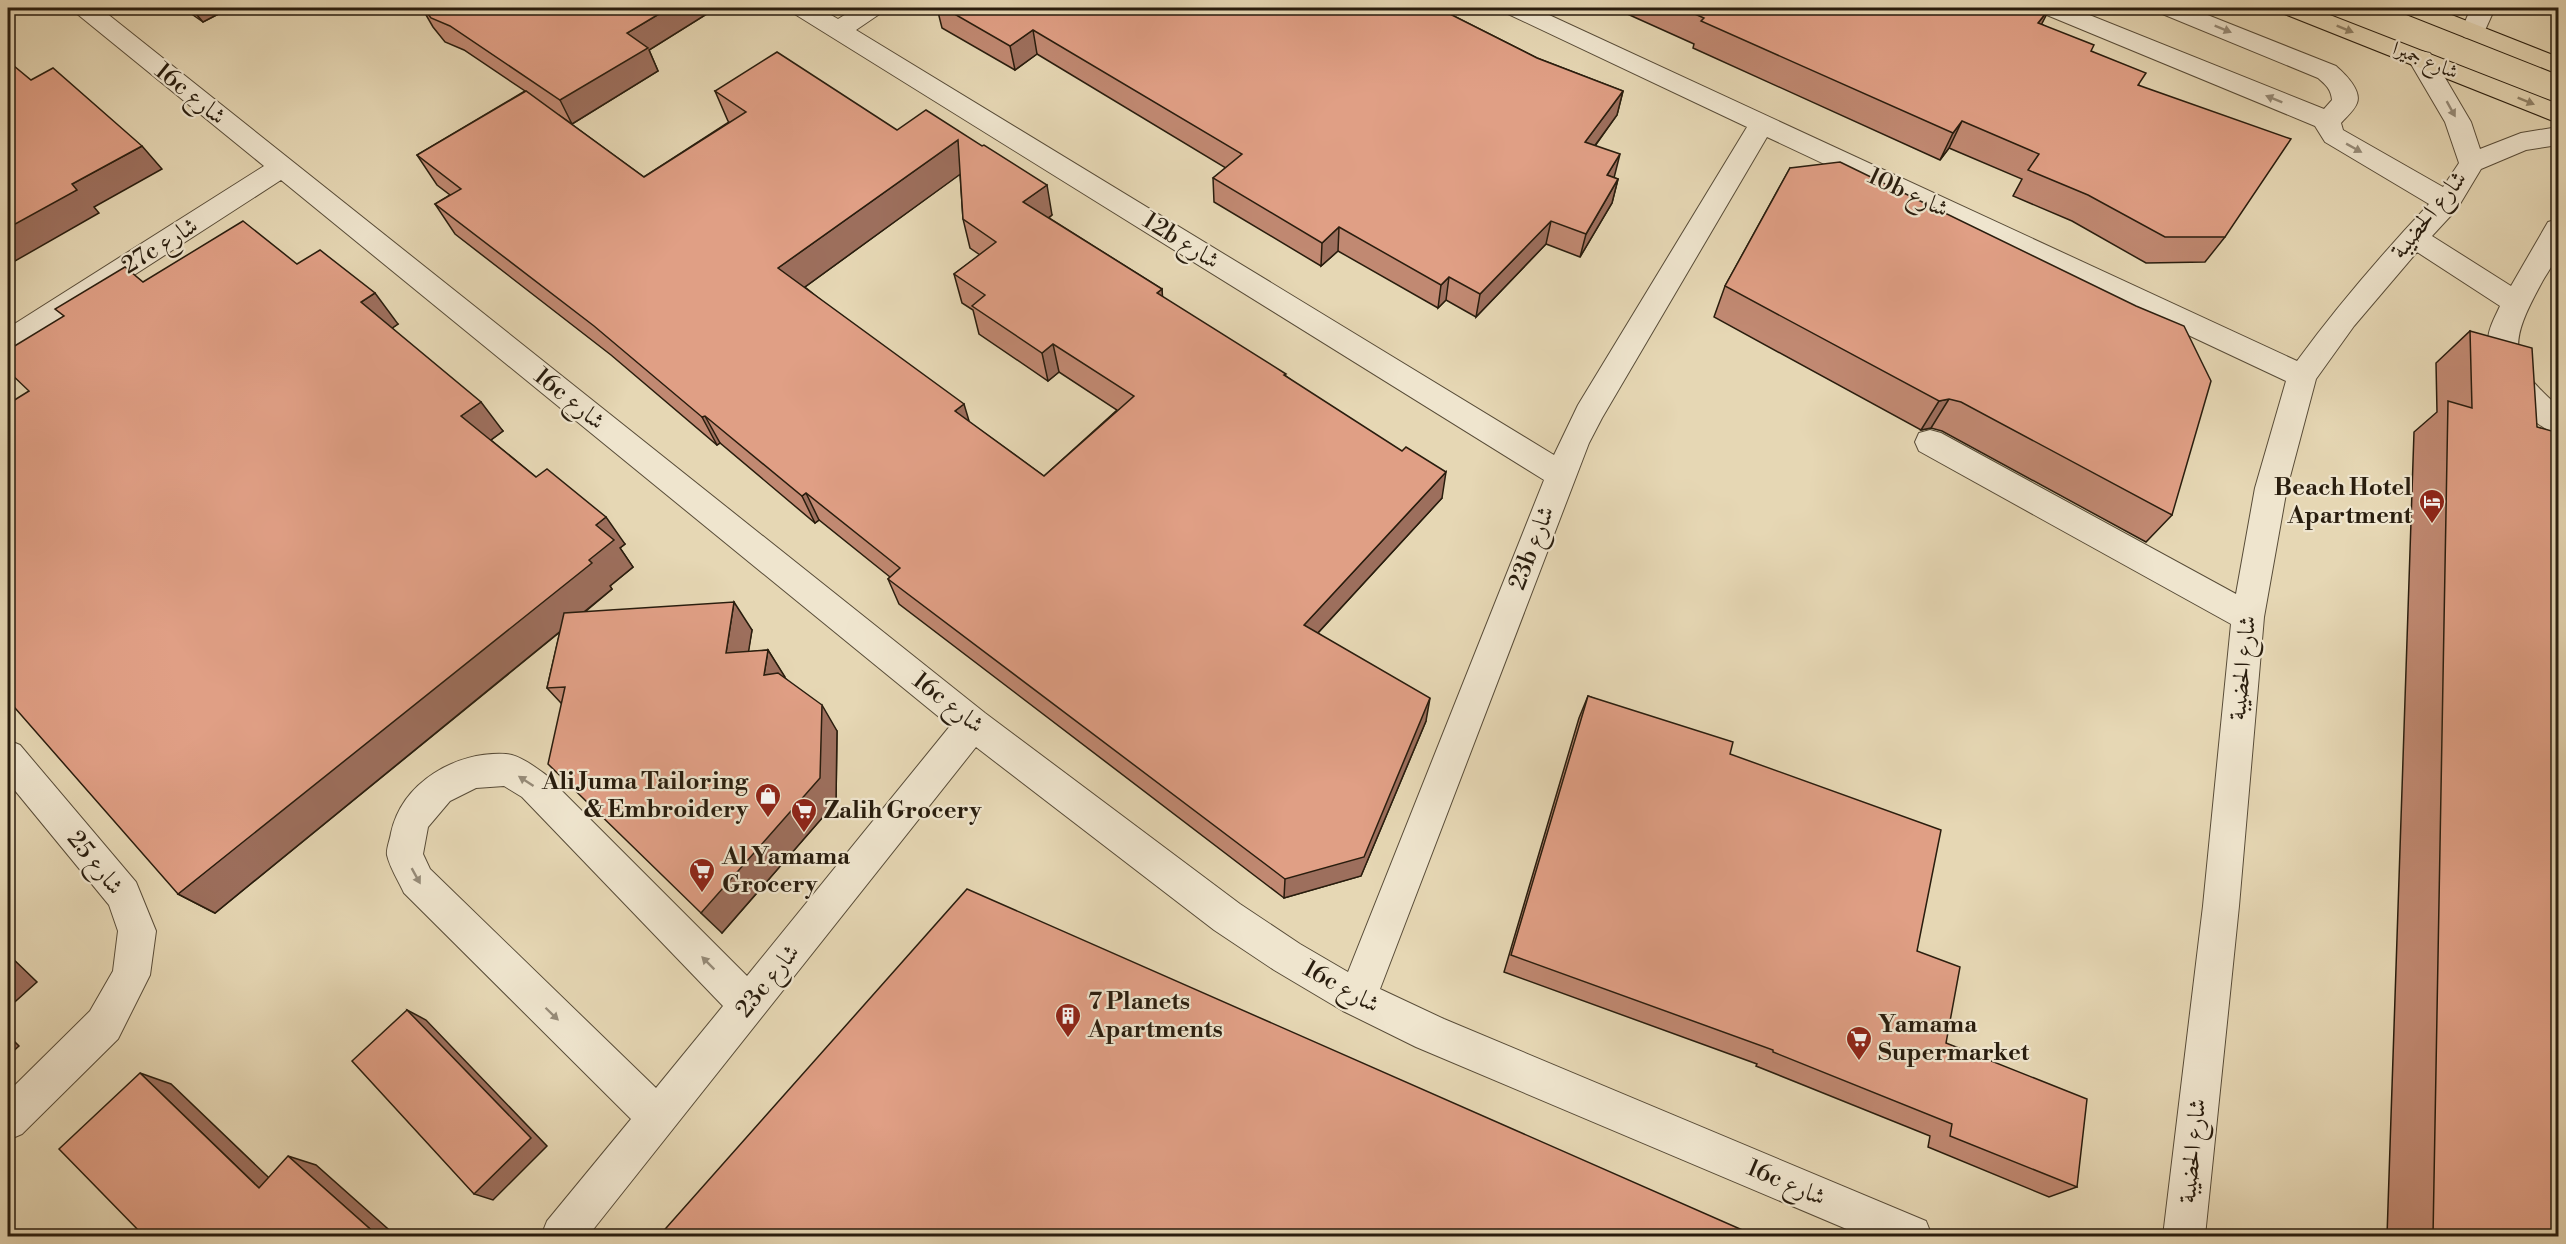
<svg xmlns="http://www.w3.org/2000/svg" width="2566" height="1244" font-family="'Libre Bodoni',Amiri,serif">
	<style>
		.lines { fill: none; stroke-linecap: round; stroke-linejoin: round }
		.minor-casing { stroke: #584c38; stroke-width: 2 }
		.major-casing { stroke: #291d0e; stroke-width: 2 }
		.minor { fill: #efe5ce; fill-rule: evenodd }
		.major { fill: #e6d7b4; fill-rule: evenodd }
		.wall { fill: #c18972; stroke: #291d0e; stroke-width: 1.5; fill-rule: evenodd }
		.shaded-wall { fill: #9d6f5d; stroke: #291d0e; stroke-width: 1.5 }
		.building { fill: #e09f85; stroke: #291d0e; stroke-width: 1.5; fill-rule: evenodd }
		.oneway { fill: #968b78 }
		.oneway2 { fill: #918369 }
		.labels { text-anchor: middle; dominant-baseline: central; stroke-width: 4.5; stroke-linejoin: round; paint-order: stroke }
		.far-street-label { font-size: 20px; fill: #291d0e; stroke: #efe5ce }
		.street-label { font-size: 24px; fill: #291d0e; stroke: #efe5ce }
		.poi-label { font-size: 24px; font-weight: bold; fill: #291d0e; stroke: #efe5ce; text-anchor: start }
	</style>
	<rect width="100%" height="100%" fill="#e6d7b4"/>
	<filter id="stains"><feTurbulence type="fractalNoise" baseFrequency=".00333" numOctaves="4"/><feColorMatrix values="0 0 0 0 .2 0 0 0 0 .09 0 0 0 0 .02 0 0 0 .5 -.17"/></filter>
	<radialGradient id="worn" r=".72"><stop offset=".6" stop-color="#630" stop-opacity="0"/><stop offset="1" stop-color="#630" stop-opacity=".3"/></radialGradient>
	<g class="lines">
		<defs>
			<g id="minor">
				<path d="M73,8h27l885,705 255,191 60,40 48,28 196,-492 -751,-467 -3,-5h29l19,11 18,-11h28l-3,5 -25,17 698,425 24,-50 169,-278 -241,-114 -3,-5h31l763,353c41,-56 85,-107 132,-157l-104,-62 -10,-16 -273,-113 -3,-5h33l252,101 8,-9c-1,-11 -6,-15 -14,-22l-158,-65 -3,-5h33l146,58c9,8 26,24 21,37 -3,8 -11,14 -16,20l2,7 100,57 16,-24 -14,-41 -37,-63 4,-6 9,-2 9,2 4,6 37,63 9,27 41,-16 37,-6v18l-32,5 -45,19 -24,40 -25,27 79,50 37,-64 10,-3c0,10 3,23 0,33 -2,10 -12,22 -17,32 -31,57 -35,77 17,122v28c-30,-8 -71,-60 -70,-93 0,-12 7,-24 12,-35l-83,-54 -63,74 -38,53 -29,109 -23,129 -25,289 -34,330h-42l40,-330 28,-282 -312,-173 -4,-9 4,-9 11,-3 11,3 295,161 19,-106 31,-107 -519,-244 -165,281 -13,25 -209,546 64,30 482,202 6,15h-69l-447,-189 -73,-36 -69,-41 -60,-40 -238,-183 -388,489h-47l6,-15 84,-102 -227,-226c-5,-11 -14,-25 -17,-38 -1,-6 3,-15 4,-22 11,-51 65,-82 115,-79 14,1 29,13 40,21l201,201 203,-250 -669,-546 -263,170 -10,3v-25l256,-162 -188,-153zM504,786l18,11 201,209 -67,82 -226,-219 -7,-15 5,-27 22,-26 26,-13z"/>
				<polygon points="2471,8 2495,8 2482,37 2473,39 2464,37 2461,31"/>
				<polygon points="8,740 20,745 136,882 156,931 150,975 118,1039 22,1134 8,1140 8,1092 90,1011 113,971 118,931 109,905 8,782"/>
			</g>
			<g id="major">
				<polygon points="2279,8 2312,8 2558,104 2558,123 2282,13"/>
				<polygon points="2401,8 2434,8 2558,57 2558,74 2404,13"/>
			</g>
		</defs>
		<use href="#minor" class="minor-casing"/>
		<use href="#major" class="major-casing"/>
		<use href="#minor" class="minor"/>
		<use href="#major" class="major"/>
	</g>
	<g class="wall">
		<polygon points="183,8 230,8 203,22"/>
		<path d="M422,8h286l2,4 -61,38 9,21 -86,53 -13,-9 85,62 85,-55 -1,-1 -13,-30 182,39 155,85 -3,3 113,71v8l124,79 156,122 -124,135 108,88 -65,155 -77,22 -385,-294 -11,-25 2,-2 -71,-57 -4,3 -95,-80 -3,2 -106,-90 -156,-121 -20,-30 15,-9 -13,-10 -20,-30 108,-64 -61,-41 -19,-8 -12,-15zM960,174l3,45 7,29 10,7 -26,19 8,29 11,7 6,24 69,47 11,-9 58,38 -73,66 -75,-54 -164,-135z"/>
		<polygon points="937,8 1438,8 1537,58 1623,91 1617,115 1595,146 1614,178 1618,179 1612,203 1580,257 1546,244 1476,317 1446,300 1438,308 1338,251 1321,266 1214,202 1213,178 1226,168 1037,54 1015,70 942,28"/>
		<polygon points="1614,8 2049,8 2041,24 2091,51 2139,85 2225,237 2205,262 2146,263 2072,221 2013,196 2022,179 1949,148 1940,160 1693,48 1694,44"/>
		<polygon points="1790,168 2172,515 2146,542 1942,431 1931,428 1921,430 1714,317 1725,286"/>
		<polygon points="297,264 398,324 392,328 503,431 491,440 536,477 625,544 620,548 633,567 610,586 612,589 585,612 752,630 748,652 768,650 785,678 837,731 836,802 722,933 561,703 547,688 560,632 215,913 178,894 143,282"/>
		<polygon points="2470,331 2537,427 2559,1236 2387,1236 2414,432 2437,412 2436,363"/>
		<polygon points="1588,696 1730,754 1917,951 1946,1043 2077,1187 2049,1197 1928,1147 1930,1136 1756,1066 1757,1064 1504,972 1579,718"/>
	</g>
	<g class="shaded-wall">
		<polygon points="191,8 230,8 203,22"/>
		<polygon points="669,8 708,8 710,12 649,50 658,71 572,124 560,100 627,33"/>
		<polygon points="2050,8 2036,35 2038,23"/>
		<polygon points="1033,30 1037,54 1015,70 1010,46"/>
		<polygon points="1623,91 1617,115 1580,166 1585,142"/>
		<polygon points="1962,121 1949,148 1940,160 1953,133"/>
		<polygon points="958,140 966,170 791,297 778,268"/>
		<polygon points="142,146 162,169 94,207 99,213 8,265 8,228 72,184"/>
		<polygon points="1620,154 1614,178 1607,175"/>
		<polygon points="1618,179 1612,203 1580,257 1586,234"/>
		<polygon points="1047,185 1052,215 1030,231 1023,202"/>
		<polygon points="1551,221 1546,244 1476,317 1480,294"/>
		<polygon points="1339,227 1338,251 1321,266 1322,243"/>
		<polygon points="1449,277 1446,300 1438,308 1441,285"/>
		<polygon points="1162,289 1164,318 1157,293"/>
		<polygon points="375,293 398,324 385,333 361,302"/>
		<polygon points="1053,344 1059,372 1048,381 1042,353"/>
		<polygon points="1949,399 1931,428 1921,430 1939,401"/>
		<polygon points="481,402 503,431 484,445 461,416"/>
		<polygon points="964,404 972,431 955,411"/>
		<polygon points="705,416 720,443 717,445 702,417"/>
		<polygon points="1446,472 1442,498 1303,649 1304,625"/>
		<polygon points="806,493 819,520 815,523 802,496"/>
		<polygon points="606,517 625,544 620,548 633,567 610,586 612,589 215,913 178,894 589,560 596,525"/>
		<polygon points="734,602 752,630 744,680 726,653"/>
		<polygon points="768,650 785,677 781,701 764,675"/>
		<polygon points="1430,698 1426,721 1361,876 1284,898 1285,879"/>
		<polygon points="822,705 837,731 836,802 722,933 701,913"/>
		<polygon points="8,954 37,982 8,1008"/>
		<polygon points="407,1010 426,1020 547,1146 493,1200 474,1194"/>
		<polygon points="8,1035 19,1046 8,1056"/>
		<polygon points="140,1073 171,1084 288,1196 259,1188"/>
		<polygon points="288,1156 316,1165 396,1236 378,1236"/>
	</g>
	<g class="building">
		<polygon points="423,8 669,8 627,33 648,48 560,100 450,26 431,18"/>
		<polygon points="944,8 1438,8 1537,58 1623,91 1585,142 1620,154 1607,175 1618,179 1586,234 1551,221 1480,294 1449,277 1441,285 1339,227 1322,243 1213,178 1242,154 1033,30 1010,46"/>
		<polygon points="1681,8 2050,8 2038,23 2094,45 2091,51 2146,73 2138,85 2291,139 2225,237 2165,237 2088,195 2028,170 2039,154 1962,121 1953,133 1701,21 1704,18"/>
		<path d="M777,52l120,78 29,-20 56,36 2,-1 63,40 -24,17 139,87 -5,4 129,81 -2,1 118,76 4,-4 40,25 -142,153 126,73 -66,159 -79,22 -397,-300 12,-11 -94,-75 -4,3 -97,-80 -3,1 -108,-91 -159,-122 26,-15 -44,-34 109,-64 118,86 102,-65 -31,-21zM958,140l5,79 33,23 -42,32 31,21 -13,11 70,47 11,-9 81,52 -90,80 -89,-65 9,-7 -186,-136z"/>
		<polygon points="8,61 31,80 53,68 142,146 72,184 77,190 8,228"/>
		<polygon points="1840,162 2136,306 2184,326 2211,381 2172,515 1961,402 1949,399 1939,401 1725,286 1790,168"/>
		<polygon points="243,221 297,264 320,250 375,293 361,302 481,402 461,416 536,477 547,469 606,517 596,525 614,540 589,560 592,563 178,894 8,700 8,404 29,391 8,371 8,350 64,316 55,309 125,267 143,282"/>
		<polygon points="2470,331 2532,348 2537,427 2559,433 2559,1236 2433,1236 2448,401 2472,408"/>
		<polygon points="734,602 726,653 768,650 764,675 778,673 822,705 820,778 701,913 548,764 565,687 547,688 564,613"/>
		<polygon points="1588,696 1733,742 1730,754 1941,830 1917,951 1960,967 1946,1043 2087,1099 2077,1187 1950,1136 1952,1124 1773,1052 1773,1050 1511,955"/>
		<polygon points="967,889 1756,1236 659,1236"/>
		<polygon points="407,1010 531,1138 474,1194 352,1061"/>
		<polygon points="140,1073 259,1188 288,1156 378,1236 144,1236 59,1149"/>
	</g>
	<defs><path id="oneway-solid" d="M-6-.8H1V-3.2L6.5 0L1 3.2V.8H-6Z" transform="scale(1.5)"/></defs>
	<g class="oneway">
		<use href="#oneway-solid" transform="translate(2223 29) rotate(22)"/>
		<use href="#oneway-solid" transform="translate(2274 99) rotate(-158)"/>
		<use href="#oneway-solid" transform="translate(2451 109) rotate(61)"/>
		<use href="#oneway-solid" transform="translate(2354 148) rotate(29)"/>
		<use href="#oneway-solid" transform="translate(526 781) rotate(-147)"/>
		<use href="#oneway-solid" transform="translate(416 876) rotate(61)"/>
		<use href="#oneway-solid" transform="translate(708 963) rotate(-135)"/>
		<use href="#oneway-solid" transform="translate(552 1014) rotate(44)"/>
	</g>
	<g class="oneway2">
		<use href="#oneway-solid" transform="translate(2345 29) rotate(22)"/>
		<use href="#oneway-solid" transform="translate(2526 101) rotate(22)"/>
	</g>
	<defs>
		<symbol id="hotel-pin" viewBox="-11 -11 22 30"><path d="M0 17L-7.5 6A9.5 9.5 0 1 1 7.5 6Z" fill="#8f2418" stroke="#efe5ce"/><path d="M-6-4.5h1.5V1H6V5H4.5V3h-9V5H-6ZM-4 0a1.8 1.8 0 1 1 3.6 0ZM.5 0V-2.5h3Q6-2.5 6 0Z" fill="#fff"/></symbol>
		<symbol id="shop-pin" viewBox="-11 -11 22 30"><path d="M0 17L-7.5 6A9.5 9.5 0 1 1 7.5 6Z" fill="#8f2418" stroke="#efe5ce"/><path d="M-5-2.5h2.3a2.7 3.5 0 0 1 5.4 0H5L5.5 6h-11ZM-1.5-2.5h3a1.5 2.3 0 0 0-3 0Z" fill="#fff"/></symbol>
		<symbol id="supermarket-pin" viewBox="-11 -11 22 30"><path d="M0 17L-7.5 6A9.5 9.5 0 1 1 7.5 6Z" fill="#8f2418" stroke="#efe5ce"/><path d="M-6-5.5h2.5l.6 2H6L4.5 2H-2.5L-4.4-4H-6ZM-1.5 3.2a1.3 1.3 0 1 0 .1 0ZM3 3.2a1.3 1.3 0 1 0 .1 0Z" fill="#fff"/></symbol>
		<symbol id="building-pin" viewBox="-11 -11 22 30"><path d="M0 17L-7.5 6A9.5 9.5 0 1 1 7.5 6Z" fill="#8f2418" stroke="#efe5ce"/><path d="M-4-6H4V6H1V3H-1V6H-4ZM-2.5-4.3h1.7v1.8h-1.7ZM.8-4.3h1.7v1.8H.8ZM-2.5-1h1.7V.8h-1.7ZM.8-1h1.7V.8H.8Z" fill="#fff"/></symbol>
	</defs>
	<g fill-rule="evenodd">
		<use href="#hotel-pin" x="2417" y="487" width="30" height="40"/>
		<use href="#shop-pin" x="753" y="781" width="30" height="40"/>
		<use href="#supermarket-pin" x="789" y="796" width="30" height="40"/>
		<use href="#supermarket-pin" x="687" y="856" width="30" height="40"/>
		<use href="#building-pin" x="1053" y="1001" width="30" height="40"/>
		<use href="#supermarket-pin" x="1844" y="1024" width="30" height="40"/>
	</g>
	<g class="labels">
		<g class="far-street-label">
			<text transform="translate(2425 61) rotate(22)">شارع جميرا</text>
		</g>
		<g class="street-label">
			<text transform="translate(190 94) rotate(39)">16c شارع</text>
			<text transform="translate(1908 193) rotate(25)">10b شارع</text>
			<text transform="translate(2429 215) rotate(-51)">شارع الحضيبة</text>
			<text transform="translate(1181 241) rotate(32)">12b شارع</text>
			<text transform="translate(160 246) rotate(-32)">27c شارع</text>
			<text transform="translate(569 399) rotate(39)">16c شارع</text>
			<text transform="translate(1532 548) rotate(-69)">23b شارع</text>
			<text transform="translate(2243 668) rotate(-84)">شارع الحضيبة</text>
			<text transform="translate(948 703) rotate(38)">16c شارع</text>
			<text transform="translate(95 863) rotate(51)">شارع 25</text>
			<text transform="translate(768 981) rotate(-51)">23c شارع</text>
			<text transform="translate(1341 987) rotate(29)">16c شارع</text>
			<text transform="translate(2193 1151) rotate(-84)">شارع الحضيبة</text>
			<text transform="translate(1786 1183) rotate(23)">16c شارع</text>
		</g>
		<g class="poi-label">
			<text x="2412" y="488" text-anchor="end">Beach Hotel<tspan x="2412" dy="28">Apartment</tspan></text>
			<text x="748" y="782" text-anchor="end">Ali Juma Tailoring<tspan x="748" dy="28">&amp; Embroidery</tspan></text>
			<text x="824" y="811">Zalih Grocery</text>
			<text x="722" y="857">Al Yamama<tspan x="722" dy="28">Grocery</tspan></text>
			<text x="1088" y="1002">7 Planets<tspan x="1088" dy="28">Apartments</tspan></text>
			<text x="1878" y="1025">Yamama<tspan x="1878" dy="28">Supermarket</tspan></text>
		</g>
	</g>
	<rect width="2566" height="1244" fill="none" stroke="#e6d7b4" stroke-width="30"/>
	<rect x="9" y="9" width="2548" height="1226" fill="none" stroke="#291d0e" stroke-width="3"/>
	<rect x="15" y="15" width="2536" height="1214" fill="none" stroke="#291d0e" stroke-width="1.5"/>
	<rect width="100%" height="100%" filter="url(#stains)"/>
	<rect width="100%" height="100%" fill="url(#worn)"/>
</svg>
